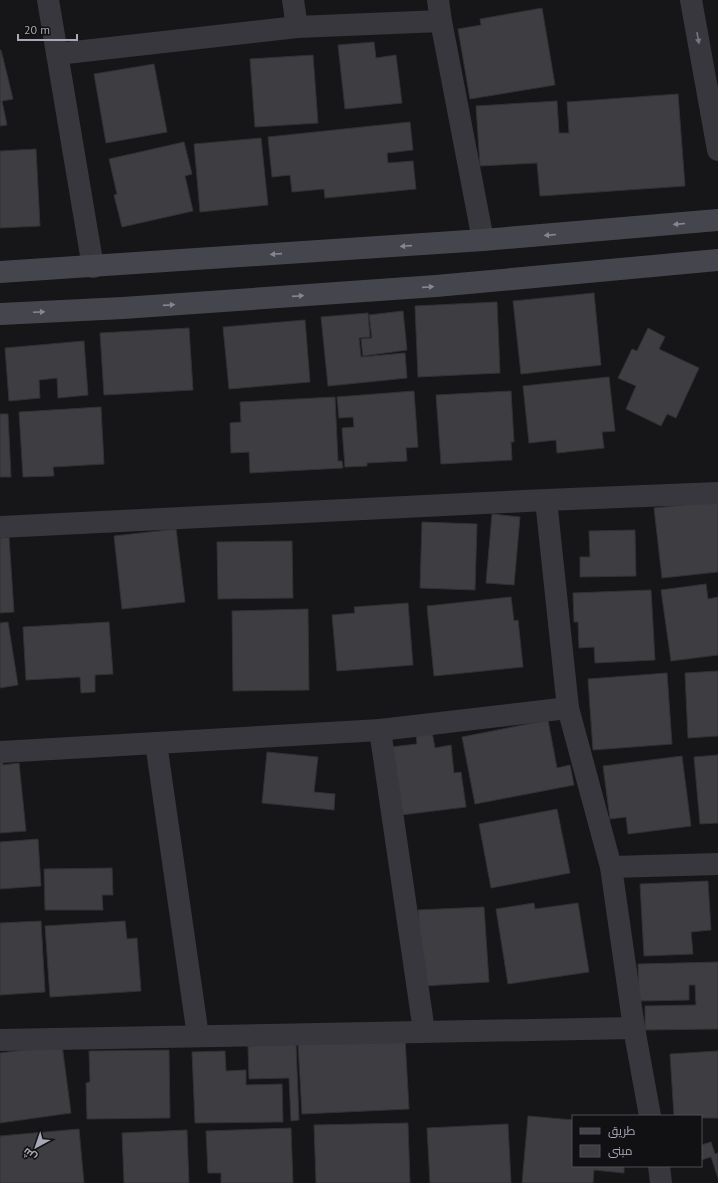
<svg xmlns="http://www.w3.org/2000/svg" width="718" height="1183" font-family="'PT Sans',Cairo,sans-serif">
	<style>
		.building { fill: #3e3d42; stroke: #313034 }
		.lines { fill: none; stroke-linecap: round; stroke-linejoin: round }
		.minor { stroke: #38373d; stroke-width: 22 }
		.secondary { stroke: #45454d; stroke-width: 22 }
		.oneway { fill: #767680 }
		.oneway2 { fill: #858692 }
	</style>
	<rect width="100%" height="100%" fill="#161618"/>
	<g class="building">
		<polygon points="542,8 555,85 470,99 458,29 481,25 480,19"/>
		<polygon points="374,42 376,58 396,55 402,103 345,109 338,45"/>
		<polygon points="0,50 1,50 13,99 2,101 7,125 0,126"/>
		<polygon points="313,55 318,123 255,127 250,59"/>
		<polygon points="154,64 167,132 106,143 94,74"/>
		<polygon points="678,94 685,186 540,196 537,163 480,166 476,106 557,101 559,133 569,133 567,102"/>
		<polygon points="410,122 413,150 387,153 388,163 413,161 416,189 325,198 324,189 292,192 290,175 272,177 268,137"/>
		<polygon points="261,138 268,205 200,212 194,144"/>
		<polygon points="184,142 192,174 185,176 193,211 122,227 114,195 117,194 109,159"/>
		<polygon points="36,149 40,226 0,228 0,151"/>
		<polygon points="594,293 601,365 521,374 513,301"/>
		<polygon points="497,302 500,373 418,377 415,306"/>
		<polygon points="403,311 407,350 363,356 361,339 372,338 369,315"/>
		<polygon points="368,313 370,337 359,338 361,357 405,353 407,378 328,386 321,317"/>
		<polygon points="305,320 310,382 229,389 223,327"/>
		<polygon points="189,328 193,390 104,395 100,333"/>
		<polygon points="648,328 665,337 659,349 699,368 676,418 667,414 661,426 626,409 636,386 618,378 632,349 637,351"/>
		<polygon points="84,341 88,395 58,398 57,378 39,380 40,398 9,401 5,348"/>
		<polygon points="609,377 615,431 602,432 604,448 557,453 556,440 529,443 523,386"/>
		<polygon points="414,391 418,447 406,448 407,461 367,463 367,466 345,467 342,428 354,427 353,417 339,418 337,397"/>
		<polygon points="511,391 514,442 511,442 512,460 441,464 436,395"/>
		<polygon points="335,397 338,461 342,461 343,468 250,473 249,452 231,453 230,423 241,422 240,402"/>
		<polygon points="101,407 104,464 53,467 54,476 23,477 19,412"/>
		<polygon points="0,414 8,414 11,477 0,477"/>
		<polygon points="718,501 718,572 662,578 654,508"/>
		<polygon points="492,514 520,517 514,585 486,583"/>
		<polygon points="422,522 477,524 475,590 420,588"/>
		<polygon points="176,529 185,602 122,609 114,536"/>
		<polygon points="635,530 636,576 580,577 580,557 590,557 589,531"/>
		<polygon points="9,537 14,612 0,613 0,538"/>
		<polygon points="292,541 293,598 218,599 217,542"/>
		<polygon points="706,584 708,599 718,597 718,655 671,661 661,590"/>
		<polygon points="651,590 655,660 595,663 594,647 579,648 578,622 574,622 573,593"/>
		<polygon points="511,597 514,621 518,620 523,667 434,676 427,606"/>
		<polygon points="408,603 413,665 337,671 332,615 355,613 354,607"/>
		<polygon points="308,609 309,690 233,691 232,611"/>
		<polygon points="8,622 18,685 0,688 0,623"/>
		<polygon points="109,622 113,674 95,675 95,692 81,693 80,677 26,680 23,627"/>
		<polygon points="718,671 718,736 688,738 685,673"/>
		<polygon points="667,673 672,744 593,750 588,679"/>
		<polygon points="548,720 557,768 570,765 574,785 475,804 462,737"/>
		<polygon points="432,732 435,748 451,745 454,773 461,772 466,807 401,815 391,747 417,744 416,734"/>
		<polygon points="267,752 318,757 314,792 335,794 334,810 262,803"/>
		<polygon points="0,755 2,755 3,765 19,763 26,831 0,833"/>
		<polygon points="718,755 718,823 700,824 694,757"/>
		<polygon points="682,756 691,826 628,834 626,817 610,819 603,766"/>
		<polygon points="557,809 570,873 491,888 479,824"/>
		<polygon points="38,839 41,886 0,889 0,842"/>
		<polygon points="112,868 113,895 102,895 103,910 45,910 44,869"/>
		<polygon points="708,881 711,930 691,932 693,954 644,956 640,884"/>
		<polygon points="534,903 535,909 578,903 589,972 508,984 496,909"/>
		<polygon points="484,907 489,982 423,986 418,910"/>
		<polygon points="41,921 45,992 0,995 0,923"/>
		<polygon points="125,921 127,939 137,938 141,991 50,997 45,926"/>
		<polygon points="718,962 718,1029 645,1030 645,1006 696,1005 695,985 689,985 689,1000 639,1001 638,964"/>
		<polygon points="405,1038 409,1109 302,1114 298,1043"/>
		<polygon points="296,1044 299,1120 291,1121 289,1078 249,1079 248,1046"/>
		<polygon points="62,1045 71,1113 0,1123 0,1053"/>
		<polygon points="169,1050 170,1118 87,1119 86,1083 90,1082 89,1051"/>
		<polygon points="225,1051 226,1071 246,1070 246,1085 282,1084 283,1122 195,1123 192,1052"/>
		<polygon points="718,1051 718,1118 701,1118 701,1116 674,1116 670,1054"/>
		<polygon points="528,1116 573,1120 573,1166 624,1166 624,1173 594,1170 593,1183 522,1183"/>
		<polygon points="408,1123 410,1183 316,1183 314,1125"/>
		<polygon points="508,1124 511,1183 430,1183 427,1128"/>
		<polygon points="291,1128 293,1183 221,1183 221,1173 208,1173 206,1131"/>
		<polygon points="79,1129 84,1183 0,1183 0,1136"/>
		<polygon points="187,1130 189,1183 124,1183 122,1133"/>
		<polygon points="711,1142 715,1154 718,1153 718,1178 711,1157 701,1160 701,1145"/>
	</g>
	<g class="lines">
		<g class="minor">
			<polyline points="48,0 93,267"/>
			<polyline points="293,0 297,27"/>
			<polyline points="438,0 441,21"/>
			<polyline points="691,0 718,150"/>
			<polyline points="57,54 297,27 441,21 483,240"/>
			<polyline points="546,500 568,708 611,867 634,1028 650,1116"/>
			<polyline points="0,527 546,500 718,493"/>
			<polyline points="380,730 424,1031"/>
			<polyline points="156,743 198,1036"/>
			<polyline points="0,752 380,730 568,708"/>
			<polyline points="611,867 718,864"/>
			<polyline points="0,1040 634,1028"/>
			<polyline points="659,1166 661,1183"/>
		</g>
		<g class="secondary">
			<polyline points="0,272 483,240 718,220"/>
			<polyline points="0,314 123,308 436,286 718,260"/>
		</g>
	</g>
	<defs><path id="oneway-solid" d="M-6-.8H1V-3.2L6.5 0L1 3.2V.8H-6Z"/></defs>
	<use class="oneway" href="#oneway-solid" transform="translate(698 38) rotate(80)"/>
	<g class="oneway2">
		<use href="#oneway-solid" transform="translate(679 224) rotate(175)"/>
		<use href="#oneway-solid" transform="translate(550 235) rotate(175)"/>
		<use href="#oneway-solid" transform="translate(406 246) rotate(176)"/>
		<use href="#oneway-solid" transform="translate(276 254) rotate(176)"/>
		<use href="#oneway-solid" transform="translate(428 287) rotate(-4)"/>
		<use href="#oneway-solid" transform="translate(298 296) rotate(-4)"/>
		<use href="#oneway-solid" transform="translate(169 305) rotate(-4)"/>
		<use href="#oneway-solid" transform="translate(39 312) rotate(-3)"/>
	</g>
	<rect x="572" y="1115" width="130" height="52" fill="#111113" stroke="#4d4e55"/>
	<rect x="580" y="1128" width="20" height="6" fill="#45454d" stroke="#4d4e55"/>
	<text x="608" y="1135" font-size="12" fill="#a8a9b7">طريق</text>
	<rect x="580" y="1145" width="20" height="12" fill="#3e3d42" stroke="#4d4e55"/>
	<text x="608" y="1155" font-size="12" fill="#a8a9b7">مبنى</text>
	<g transform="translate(36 1147) rotate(220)" stroke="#111113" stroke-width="3" paint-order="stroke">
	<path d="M0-3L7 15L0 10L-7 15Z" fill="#a8a9b7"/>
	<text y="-6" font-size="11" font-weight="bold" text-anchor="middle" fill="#a8a9b7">ش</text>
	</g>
	<path d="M18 34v6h59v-6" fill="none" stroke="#a8a9b7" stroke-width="2"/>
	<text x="24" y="34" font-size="12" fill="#a8a9b7" stroke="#111113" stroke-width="3" paint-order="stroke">20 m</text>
</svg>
